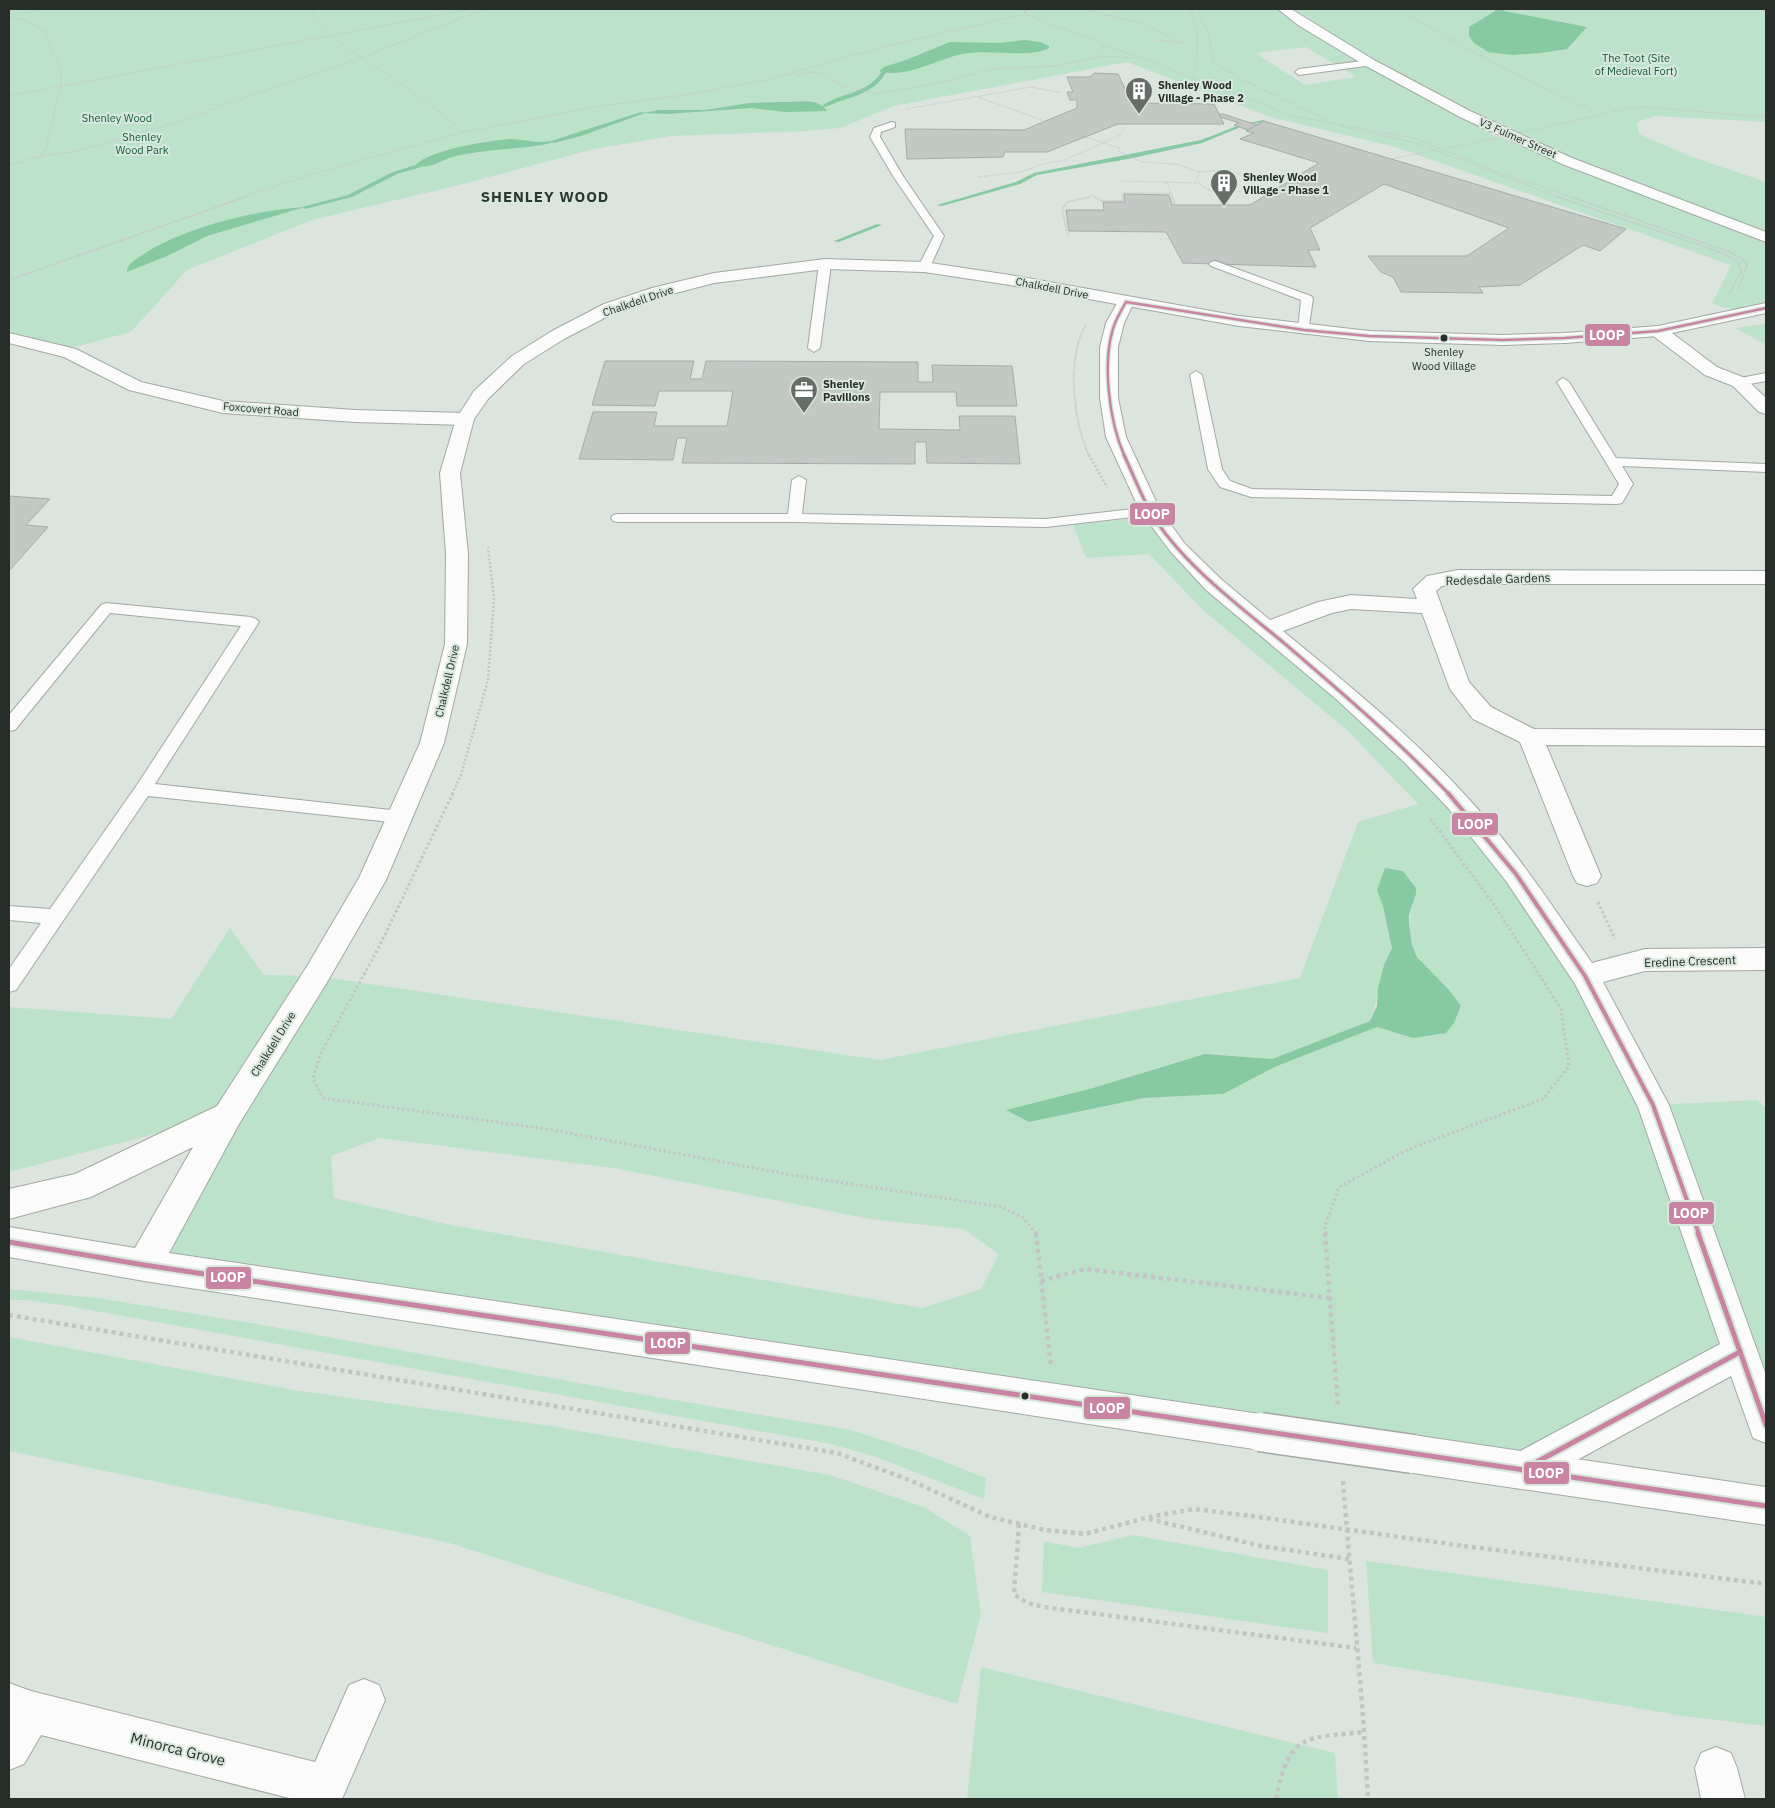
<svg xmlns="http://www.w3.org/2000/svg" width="1775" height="1808" font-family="'IBM Plex Sans',sans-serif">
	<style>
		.green { fill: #bde2ca; fill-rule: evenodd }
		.water { fill: #87c9a2 }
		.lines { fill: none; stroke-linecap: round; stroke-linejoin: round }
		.stream { fill: #87c9a2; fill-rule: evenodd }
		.building { fill: #c2c8c4; stroke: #a6aca8 }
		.service-casing { stroke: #a2a9a4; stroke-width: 2 }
		.minor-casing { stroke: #a2a9a4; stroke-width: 2 }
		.tertiary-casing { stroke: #a2a9a4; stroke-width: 2 }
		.path-far4 { stroke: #c3c5c4; stroke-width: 1; stroke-dasharray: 1 1; stroke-linecap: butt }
		.path-far3 { stroke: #c3c5c4; stroke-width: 2; stroke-dasharray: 1 1; stroke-linecap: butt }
		.path-far2 { stroke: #c3c5c4; stroke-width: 2.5; stroke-dasharray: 2 2; stroke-linecap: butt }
		.path-far1 { stroke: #c3c5c4; stroke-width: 3; stroke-dasharray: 2.5 2.5; stroke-linecap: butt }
		.path { stroke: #c3c5c4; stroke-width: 4.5; stroke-dasharray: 4 4; stroke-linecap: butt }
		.service { fill: #fafbfa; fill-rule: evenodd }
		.minor { fill: #fafbfa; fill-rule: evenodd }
		.tertiary { fill: #fafbfa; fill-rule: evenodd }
		.tertiary-bridge-casing { stroke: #a2a9a4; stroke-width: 41; stroke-linecap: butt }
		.path-bridge-far1 { stroke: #c3c5c4; stroke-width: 1; stroke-dasharray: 1 1; stroke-linecap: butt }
		.path-bridge { stroke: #c3c5c4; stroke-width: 4.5; stroke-dasharray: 4 4; stroke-linecap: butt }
		.tertiary-bridge { stroke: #fafbfa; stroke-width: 38 }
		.bus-1-far3-casing { stroke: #d8e8dd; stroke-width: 5 }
		.bus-1-far2-casing { stroke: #d8e8dd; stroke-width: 6 }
		.bus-1-far1-casing { stroke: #d8e8dd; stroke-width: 8 }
		.bus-1-casing { stroke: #d8e8dd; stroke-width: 9 }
		.bus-1-far3 { stroke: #c984a3; stroke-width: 2.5 }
		.bus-1-far2 { stroke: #c984a3; stroke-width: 3 }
		.bus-1-far1 { stroke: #c984a3; stroke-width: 4 }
		.bus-1 { stroke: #c984a3; stroke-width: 5 }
		.bus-dot { fill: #272d29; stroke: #d8e8dd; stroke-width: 2 }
		.labels { text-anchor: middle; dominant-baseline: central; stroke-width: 4; stroke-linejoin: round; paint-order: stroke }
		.far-park-label { font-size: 11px; fill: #155936; stroke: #d8e8dd }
		.far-poi-label { font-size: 11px; font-weight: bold; fill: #272d29; stroke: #d8e8dd; text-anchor: start }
		.far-street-label { font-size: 11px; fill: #272d29; stroke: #d8e8dd }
		.bus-label { font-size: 11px; fill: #272d29; stroke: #d8e8dd }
		.street-label { font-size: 12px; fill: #272d29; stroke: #d8e8dd }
		.far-district-label { font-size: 15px; font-weight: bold; letter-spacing: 1px; fill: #2b382f; stroke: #d8e8dd }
		.near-street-label { font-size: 15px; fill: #272d29; stroke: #d8e8dd }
		.line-badge { stroke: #d8e8dd; stroke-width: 2 }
		.badge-label { font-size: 14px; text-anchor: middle; font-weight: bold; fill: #fff }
	</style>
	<rect width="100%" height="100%" fill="#dce4de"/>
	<g class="green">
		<path d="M9,9h1275l18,13 163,92 29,22 69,23 -175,-90 -94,-60h472v113l-110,-6 -19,6 2,12 48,21 79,27v126l-20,5 -34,-9 19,-39 -336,-118 -125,-30 -143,-55 -233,44 -54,22 -34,3 -135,5 -77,13 -135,36 -147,35 -125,50 -56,62 -64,17 -47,-14 -11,-1zM1306,47l50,30 -51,8 -49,-32z"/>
		<polygon points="1766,324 1766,345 1735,328"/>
		<path d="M1154,516l304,287 195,302 104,-5 9,8v317l-26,-73 -218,118 -1378,-205 83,-150 -218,57v-165l162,12 59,-91 34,47 52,1 564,84 420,-82 58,-156 60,-18 -70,-73 -145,-121 -54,-56 -63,4 -13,-33zM1378,890l38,4c-21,64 13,69 45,112l-7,17 -8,10c-24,3 -46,2 -69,-6l-100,39 -54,28 -79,4 -115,24 -22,-12 86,-22 112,-34 67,5 98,-38c8,-18 8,-37 14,-56 2,-6 7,-12 8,-18 1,-15 -9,-42 -14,-57zM380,1138l234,30 256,51 93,10 36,25 -18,35 -59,19 -471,-83 -117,-27 -3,-42z"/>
		<polygon points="9,1289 97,1298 257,1324 645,1395 851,1430 922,1453 986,1478 984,1499 876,1457 831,1444 68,1306 27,1300 9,1300"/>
		<polygon points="9,1337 294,1390 551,1426 830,1475 924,1507 970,1536 981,1614 957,1704 446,1542 9,1451"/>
		<polygon points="1133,1535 1328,1570 1328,1633 1042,1592 1044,1541 1078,1548"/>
		<polygon points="1366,1561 1766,1617 1766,1726 1684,1716 1373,1663"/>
		<polygon points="981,1667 1335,1753 1338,1799 967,1799"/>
	</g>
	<g class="water">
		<polygon points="1495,9 1501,9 1504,11 1587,27 1567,49 1541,53 1512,55 1488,52 1474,43 1469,36 1469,27 1495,11"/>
		<path d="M1025,40l15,2 9,4v2c-17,10 -59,2 -80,5 -29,3 -61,27 -90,18l5,-4 22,-7 44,-18 50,1z"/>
		<path d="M783,102c14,0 36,-5 44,9l-41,1 -34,-4 -86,6 -23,-1 16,-3h46l44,-7z"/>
		<path d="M512,139l27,3 15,-1c-5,6 -56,8 -68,10 -10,1 -20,3 -30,5 -15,3 -26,15 -40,9 12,-15 76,-25 96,-26z"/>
		<path d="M305,207l-98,29 -40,20 -40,16c0,-8 8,-12 14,-16 40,-28 115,-46 164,-49z"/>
		<polygon points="1385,868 1403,871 1416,888 1416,894 1409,915 1409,924 1412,945 1417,957 1449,990 1461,1006 1454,1023 1446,1033 1413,1038 1377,1027 1277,1066 1223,1094 1144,1098 1029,1122 1006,1110 1093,1088 1205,1054 1272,1059 1370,1021 1377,1006 1378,988 1384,965 1392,948 1383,906 1377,890"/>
	</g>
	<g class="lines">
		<g class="stream">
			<path d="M882,71l4,1c-11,23 -40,25 -60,35l-4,-1c19,-14 47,-12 60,-35z"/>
			<polygon points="641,112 645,113 581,136 554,143 551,141"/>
			<polygon points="1264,120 1266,122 1250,124 1248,123"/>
			<polygon points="1237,126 1241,127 1202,143 1128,159 1037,175 1020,184 942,206 937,205 1016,182 1034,173 1201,140"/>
			<polygon points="419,164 421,165 421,167 397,174 352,197 305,209 302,207 348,195 393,172"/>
			<polygon points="877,224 882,225 839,242 834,241"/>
		</g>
	</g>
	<g class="building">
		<polygon points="1094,73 1118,74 1132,103 1214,104 1224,124 1118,124 1047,152 1005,152 1003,157 907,159 905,129 1024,130 1077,108 1077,100 1070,100 1067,92 1073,92 1067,77 1090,77"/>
		<polygon points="1219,114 1223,114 1257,125 1248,130 1234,125 1239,123 1220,117"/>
		<polygon points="1264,121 1626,229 1600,251 1583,245 1520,285 1479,287 1483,293 1401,292 1393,277 1381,272 1368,256 1467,256 1509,228 1384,184 1310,228 1320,250 1308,250 1316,267 1183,263 1166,232 1069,231 1066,210 1104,210 1103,202 1125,202 1124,194 1169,195 1172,205 1250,205 1319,163 1240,139 1254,133 1246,131"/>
		<polygon points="605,361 694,361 690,379 702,379 706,361 918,362 918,382 933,382 932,365 1012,366 1017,406 957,406 956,392 880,392 879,429 960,430 959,416 1015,416 1020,464 927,463 926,442 915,442 915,464 682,463 687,438 677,438 673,460 579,459 593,412 657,412 654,426 727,426 733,391 659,391 655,406 592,405"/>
		<polygon points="9,496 50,499 26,525 48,527 9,571"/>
	</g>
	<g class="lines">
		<defs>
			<g id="service">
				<polygon points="1370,60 1373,61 1373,65 1299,75 1295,72 1299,69"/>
				<polygon points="892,122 895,123 895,127 881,132 880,137 903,176 944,236 930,267 924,270 918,267 934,236 893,176 870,137 874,128"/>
				<polygon points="825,261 831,264 820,348 814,352 808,348 819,264"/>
				<polygon points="1215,261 1311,296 1313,298 1308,333 1304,334 1298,330 1301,300 1211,266 1209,264 1211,262"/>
				<polygon points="1196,371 1202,375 1222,469 1230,481 1252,489 1612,496 1619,484 1557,382 1563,378 1569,382 1616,458 1766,464 1766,472 1622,466 1633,484 1622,503 1617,504 1251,497 1220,487 1208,469 1190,375"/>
				<polygon points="1766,373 1766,381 1739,386 1733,382 1735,379"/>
				<polygon points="799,476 806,480 802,514 1046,519 1150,507 1157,511 1150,515 1046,527 794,522 618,522 613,521 611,518 613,515 618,514 788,514 792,480"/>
				<polygon points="106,603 251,617 256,619 259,622 155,784 400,811 406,813 409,817 406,821 400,823 148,796 16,990 9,992 9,969 41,923 9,920 9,906 50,909 137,785 241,626 110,613 15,730 9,731 9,715 101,605"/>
			</g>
			<g id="minor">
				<path d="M1126,297l6,1 2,4 -10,21 -6,24v51l8,39 34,73 25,34 37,36 48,40 48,-18 33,-7 66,4 -4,-10 14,-13 31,-6 308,1v13h-308l-16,2 -6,5 33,91 22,25 43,22 232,1v16l-220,-1 55,131 -4,7 -10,3 -10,-3 -4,-7 -53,-134 -47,-23 -23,-30 -28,-76 -71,-4 -19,4 -49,18c63,52 128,104 183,165 48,51 86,110 126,167l53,-14 121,-1v22l-121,1 -42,11 66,123 97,270v68l-13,-5 -22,-62 -196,107 -13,6 -13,-6 -6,-13 6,-13 211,-113 -82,-237 -63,-123 -69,-103 -57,-72 -45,-47 -68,-63 -130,-109 -35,-38 -31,-41 -34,-74 -6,-39v-51l6,-24 14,-25z"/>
				<polygon points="1658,326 1664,327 1717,367 1745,378 1766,398 1766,414 1759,412 1733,386 1705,375 1652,335 1649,331 1652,327"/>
				<polygon points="9,333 76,349 141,382 223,401 355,410 465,413 472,415 474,419 472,423 465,425 355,422 223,413 129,390 64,357 9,343"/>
				<polygon points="364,1679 379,1685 385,1700 342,1799 293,1799 41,1735 24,1764 9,1770 9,1683 31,1691 315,1762 349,1685"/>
				<polygon points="1716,1747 1731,1753 1737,1768 1745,1799 1701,1799 1695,1768 1701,1753"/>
			</g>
			<g id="tertiary">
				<polygon points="1278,9 1291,9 1374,60 1470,111 1572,158 1766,232 1766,242 1562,164 1460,117 1366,66 1298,25"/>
				<polygon points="825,259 924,262 1010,275 1239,316 1369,331 1503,335 1565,333 1658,326 1766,303 1766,313 1658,336 1565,343 1503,345 1369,341 1239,326 1010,285 924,272 825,269 714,283 664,296 616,312 564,339 524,364 488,399 474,419 460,473 468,554 467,644 444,743 386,880 326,984 239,1124 169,1253 1260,1414 1273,1419 1278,1432 1273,1445 1260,1450 144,1281 9,1257 9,1227 135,1248 193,1147 91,1197 9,1219 9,1189 75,1174 217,1106 306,968 359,878 420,743 445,644 446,554 440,473 456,419 474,391 512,356 552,331 604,304 652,288 714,273"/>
				<polygon points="1413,1435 1766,1487 1766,1525 1413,1473 1400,1467 1394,1454 1400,1441"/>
			</g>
		</defs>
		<use href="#service" class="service-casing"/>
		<use href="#minor" class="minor-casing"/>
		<use href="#tertiary" class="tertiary-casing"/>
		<g class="path-far4">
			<path d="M311,9c20,34 53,49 85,71 23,16 46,33 67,52"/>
			<polyline points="758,9 761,11 759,15"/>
			<polyline points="1029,9 1024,11 1025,14 1293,116 1414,138 1495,171 1575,198"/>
			<polyline points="1083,9 1140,23 1185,43 1155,40"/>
			<path d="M1189,9c13,22 8,45 5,69"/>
			<polyline points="1198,9 1209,36 1213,62 1239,78 1326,120"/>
			<path d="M1400,9c61,39 125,70 191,101l4,6 34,-8 17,-1 120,10"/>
			<polyline points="9,15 46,9"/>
			<polyline points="9,17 25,20 44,31 59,66 62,81 46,148 40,156 9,166"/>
			<polyline points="1098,55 1104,49 1102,45"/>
			<polyline points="796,75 815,72 823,74 843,86 877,94 948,81 991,69 1056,66 1105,56 1135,58"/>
			<polyline points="9,96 472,9"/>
			<polyline points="978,97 1044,121"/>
			<polyline points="906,109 1031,87 1062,93"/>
			<polyline points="1341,126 1416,143 1561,198"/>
			<polyline points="1086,137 1119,148 1120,152 1142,162 1176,164 1200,172"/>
			<polyline points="1443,149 1455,147"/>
			<polyline points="40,156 77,151 161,127 360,58 485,9"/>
			<polyline points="1390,159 1437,150"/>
			<path d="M1225,170l23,6 5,5 -2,8c-20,5 -41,8 -55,-9l4,-8z"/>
			<polyline points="978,177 1021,172 1043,164 1065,160 1120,135 1125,127"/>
			<polyline points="1121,181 1197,183"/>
			<polyline points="1167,183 1173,198"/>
			<polyline points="241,198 326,170 464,132 601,106 691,94 771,79 879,48 1025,14"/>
			<polyline points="1087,198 1091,195 1097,198"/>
			<polyline points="1123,198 1122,193 1171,193"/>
		</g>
		<g class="path-far3">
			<polyline points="1095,197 1101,201 1123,201 1123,197"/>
			<polyline points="1172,197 1175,205"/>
			<polyline points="1558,197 1714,250 1738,261 1741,271 1729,294"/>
			<polyline points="1571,197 1730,252 1742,259 1747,266 1738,290"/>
			<polyline points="1068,235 1062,210 1067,202 1090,197"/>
			<polyline points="9,280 245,197"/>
			<path d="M1086,325c-20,32 -13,99 4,132"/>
		</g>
		<g class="path-far2">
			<polyline points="1089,455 1107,487"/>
			<polyline points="452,794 461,775 488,680 494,599 488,547"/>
		</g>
		<g class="path-far1">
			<polyline points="453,793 380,945 320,1055 313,1079 323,1098 547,1129 792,1175 1002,1207 1022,1217 1037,1234"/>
			<polyline points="1598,902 1615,939"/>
			<polyline points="1326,1234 1325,1226 1339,1187 1409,1149 1543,1099 1569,1066 1561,1009 1493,903 1429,817"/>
		</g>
		<g class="path">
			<polyline points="1036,1233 1051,1367"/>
			<polyline points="1325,1233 1338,1407"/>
			<polyline points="1041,1281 1085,1269 1331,1298"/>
			<polyline points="9,1315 837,1453 912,1481 990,1517 1045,1530 1085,1534 1149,1517 1194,1509 1251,1516"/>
			<path d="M1343,1481c8,106 20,212 25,318"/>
			<polyline points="1149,1519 1261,1546 1349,1559"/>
			<polyline points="1019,1524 1014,1594 1027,1603 1044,1607 1356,1648"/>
			<polyline points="1464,1546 1766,1584"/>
			<path d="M1276,1799c13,-67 30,-61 89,-67"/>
		</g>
		<use href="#service" class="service"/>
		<use href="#minor" class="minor"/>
		<use href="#tertiary" class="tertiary"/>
		<defs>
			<polyline id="tertiary-bridge" points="1260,1432 1413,1454"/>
		</defs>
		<use href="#tertiary-bridge" class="tertiary-bridge-casing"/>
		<polyline class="path-bridge-far1" points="1455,147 1595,116"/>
		<polyline class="path-bridge" points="1251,1516 1464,1546"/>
		<use href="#tertiary-bridge" class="tertiary-bridge"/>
		<defs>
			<g id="bus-1-far3">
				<polyline points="1126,302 1304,330 1369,336 1503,340 1565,338 1658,331 1766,308"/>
				<path d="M1125,457c-16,-35 -24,-97 -10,-134 3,-7 7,-14 11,-21"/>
			</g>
			<path id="bus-1-far2" d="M1124,455c9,19 16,38 26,56 30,51 88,94 134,132 57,49 113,97 165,151"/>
			<polyline id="bus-1-far1" points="1448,793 1516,874 1585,976 1653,1105 1699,1234"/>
			<g id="bus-1">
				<polyline points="1698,1233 1766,1425"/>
				<polyline points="9,1242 144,1265 1766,1506"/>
				<polyline points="1522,1470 1740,1352"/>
			</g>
		</defs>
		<use href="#bus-1-far3" class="bus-1-far3-casing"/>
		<use href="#bus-1-far2" class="bus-1-far2-casing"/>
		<use href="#bus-1-far1" class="bus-1-far1-casing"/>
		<use href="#bus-1" class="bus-1-casing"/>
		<use href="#bus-1-far3" class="bus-1-far3"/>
		<use href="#bus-1-far2" class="bus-1-far2"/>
		<use href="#bus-1-far1" class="bus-1-far1"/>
		<use href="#bus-1" class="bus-1"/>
	</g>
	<defs>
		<symbol id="building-pin" viewBox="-11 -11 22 30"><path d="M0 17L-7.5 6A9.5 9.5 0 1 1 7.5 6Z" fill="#666d68" stroke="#d8e8dd"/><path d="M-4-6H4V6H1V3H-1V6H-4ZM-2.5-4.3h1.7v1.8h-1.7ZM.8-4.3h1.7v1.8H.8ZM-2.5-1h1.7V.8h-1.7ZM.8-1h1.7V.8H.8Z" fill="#fff"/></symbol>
		<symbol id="office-pin" viewBox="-11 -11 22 30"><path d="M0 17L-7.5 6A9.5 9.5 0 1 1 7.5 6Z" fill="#666d68" stroke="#d8e8dd"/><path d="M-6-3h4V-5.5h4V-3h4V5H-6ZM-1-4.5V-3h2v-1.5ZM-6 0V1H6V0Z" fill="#fff"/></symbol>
	</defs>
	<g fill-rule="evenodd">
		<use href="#building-pin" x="1123" y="75" width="32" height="43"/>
		<use href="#building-pin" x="1208" y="167" width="32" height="43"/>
		<use href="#office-pin" x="788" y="374" width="32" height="43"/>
	</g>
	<g class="bus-dot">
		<circle cx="1444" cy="338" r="4.5"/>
		<circle cx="1025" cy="1396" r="4.5"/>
	</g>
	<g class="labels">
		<g class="far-park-label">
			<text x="1636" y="58">The Toot (Site<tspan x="1636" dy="13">of Medieval Fort)</tspan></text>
			<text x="117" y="118">Shenley Wood</text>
			<text x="142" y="137">Shenley<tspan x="142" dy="13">Wood Park</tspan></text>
		</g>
		<g class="far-poi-label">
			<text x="1158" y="85">Shenley Wood<tspan x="1158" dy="13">Village - Phase 2</tspan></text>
			<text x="1243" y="177">Shenley Wood<tspan x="1243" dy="13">Village - Phase 1</tspan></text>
			<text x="823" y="384">Shenley<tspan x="823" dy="13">Pavilions</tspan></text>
		</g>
		<g class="far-street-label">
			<text transform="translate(1518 138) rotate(24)">V3 Fulmer Street</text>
			<text transform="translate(1052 288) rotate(11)">Chalkdell Drive</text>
			<text transform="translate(638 301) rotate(-19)">Chalkdell Drive</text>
			<text transform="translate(261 409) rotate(5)">Foxcovert Road</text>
			<text transform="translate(447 681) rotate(-77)">Chalkdell Drive</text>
			<text transform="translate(273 1044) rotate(-58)">Chalkdell Drive</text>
		</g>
		<g class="bus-label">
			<text x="1444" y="352">Shenley<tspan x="1444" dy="14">Wood Village</tspan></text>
		</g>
		<g class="street-label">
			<text transform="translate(1498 579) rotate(-2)">Redesdale Gardens</text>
			<text transform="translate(1690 961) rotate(-2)">Eredine Crescent</text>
		</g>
		<g class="far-district-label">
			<text x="545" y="196">SHENLEY WOOD</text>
		</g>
		<g class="near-street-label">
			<text transform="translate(178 1749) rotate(14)">Minorca Grove</text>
		</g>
	</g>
	<g class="line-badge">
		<rect x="1584" y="323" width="47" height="24" rx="5" fill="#c984a3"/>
		<rect x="1129" y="502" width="47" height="24" rx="5" fill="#c984a3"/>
		<rect x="1451" y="812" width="48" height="24" rx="5" fill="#c984a3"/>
		<rect x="1668" y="1201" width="47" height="24" rx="5" fill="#c984a3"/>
		<rect x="205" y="1266" width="47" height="24" rx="5" fill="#c984a3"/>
		<rect x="644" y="1331" width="47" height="24" rx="5" fill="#c984a3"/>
		<rect x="1083" y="1396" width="48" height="24" rx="5" fill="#c984a3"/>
		<rect x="1523" y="1461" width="47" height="24" rx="5" fill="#c984a3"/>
	</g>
	<g class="badge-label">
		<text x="1607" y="340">LOOP</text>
		<text x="1152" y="519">LOOP</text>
		<text x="1475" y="829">LOOP</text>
		<text x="1691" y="1218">LOOP</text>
		<text x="228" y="1282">LOOP</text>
		<text x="668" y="1348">LOOP</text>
		<text x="1107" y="1413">LOOP</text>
		<text x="1546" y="1478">LOOP</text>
	</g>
	<rect width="1775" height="1808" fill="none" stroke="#272d29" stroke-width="20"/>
</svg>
